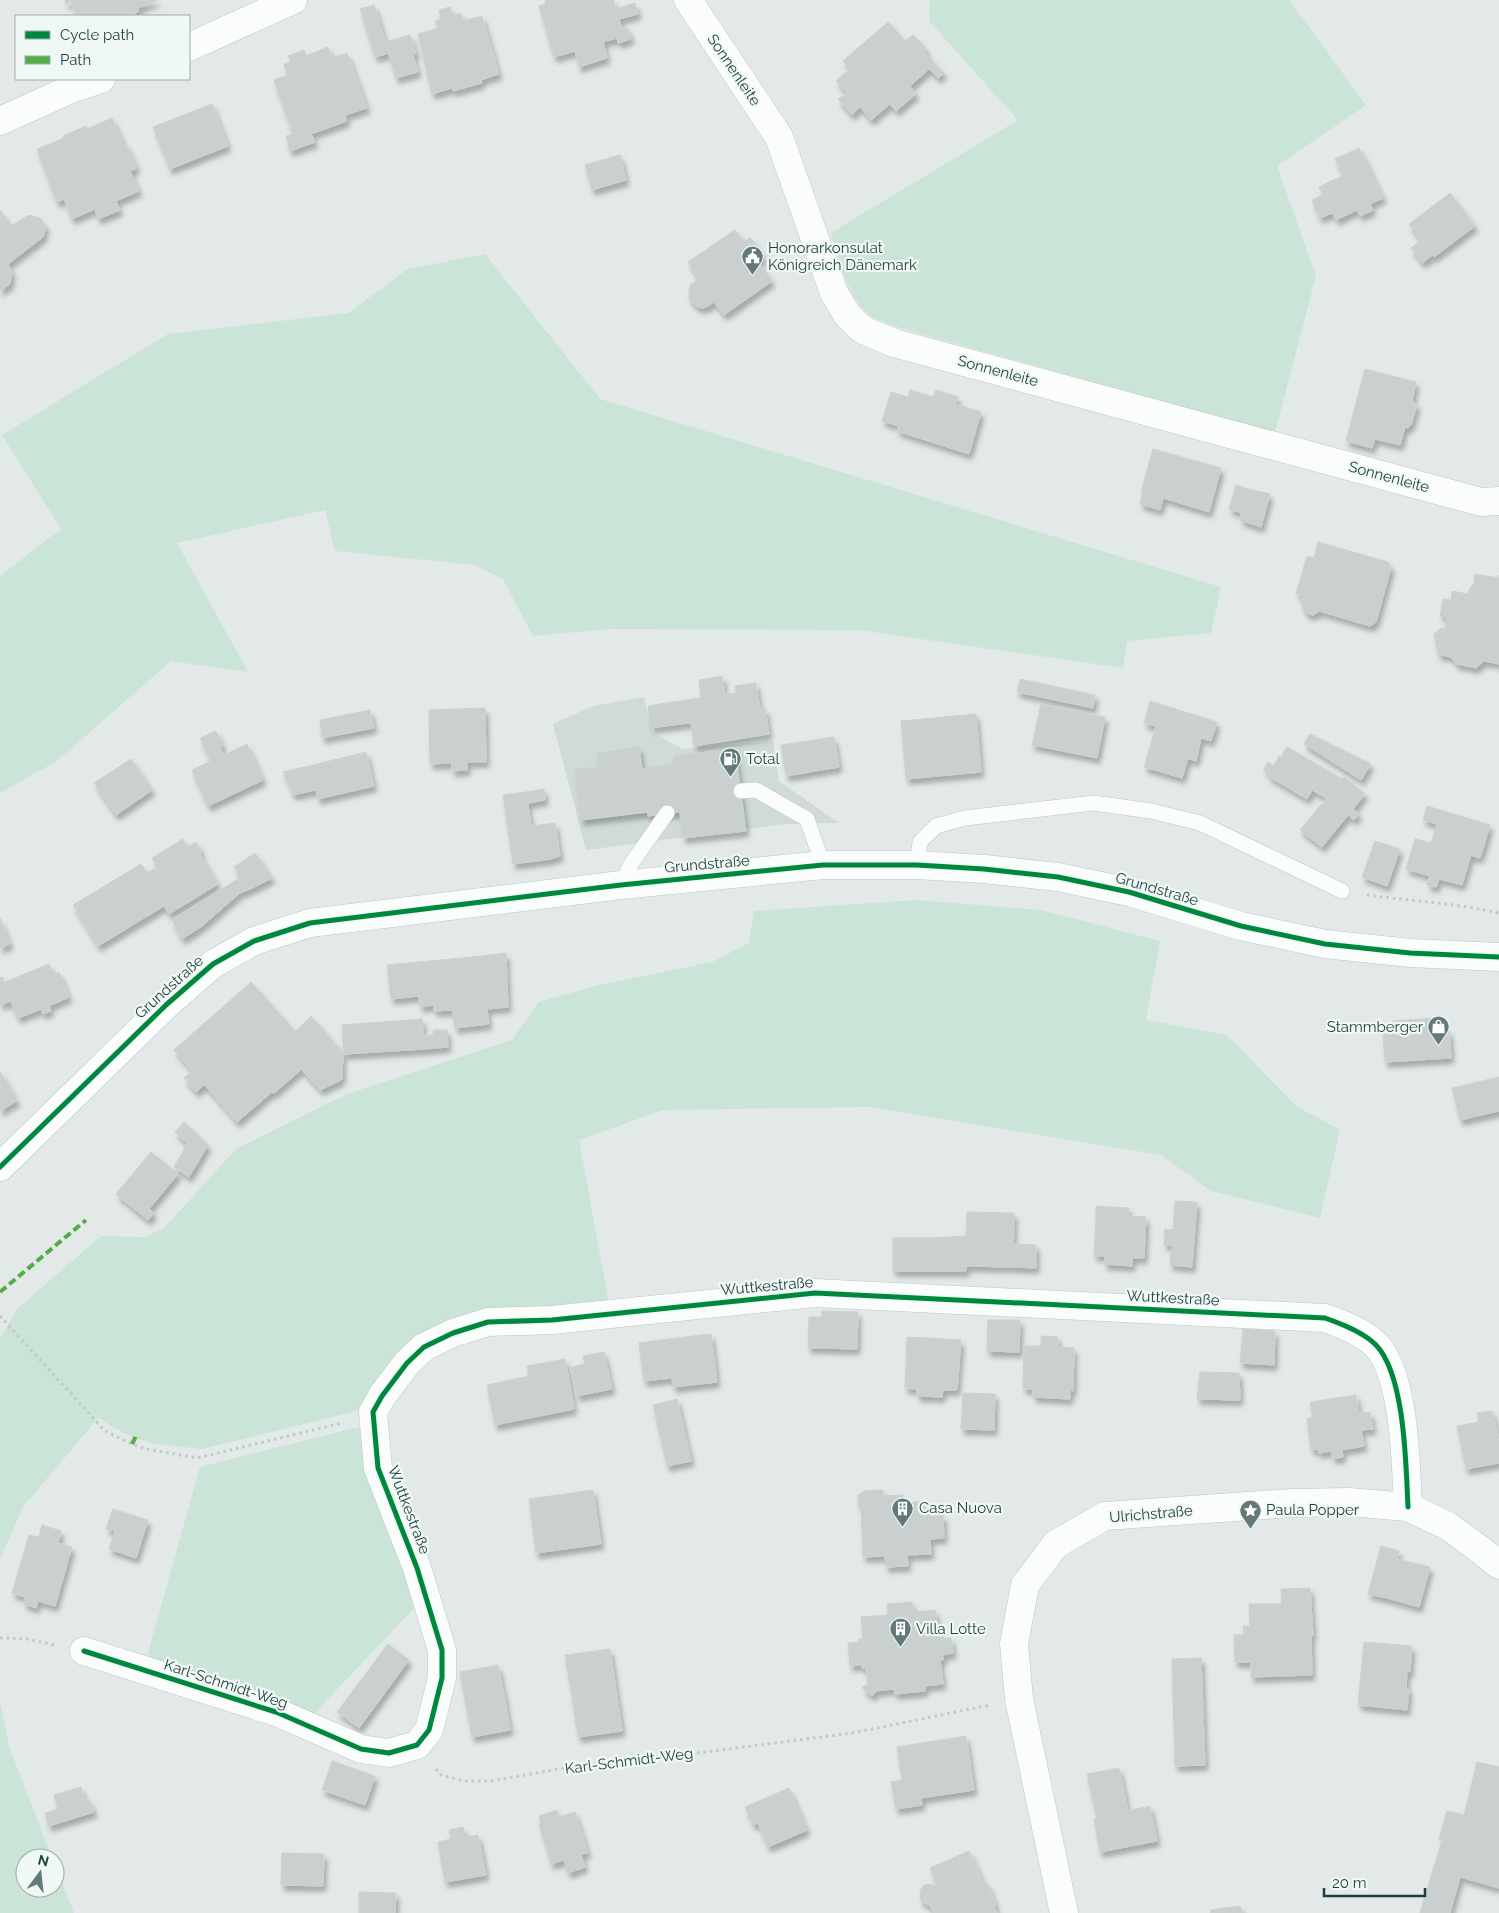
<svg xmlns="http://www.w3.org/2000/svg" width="1499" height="1913" font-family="Raleway,sans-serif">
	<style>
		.built { fill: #d0dbd8 }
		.green { fill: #cae4d8 }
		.building { fill: #cad0cf; stroke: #cbd2d1; filter: url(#shadow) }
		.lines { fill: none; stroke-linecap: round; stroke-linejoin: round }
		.service-casing { stroke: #bfc6c5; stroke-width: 16 }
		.minor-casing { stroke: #bfc6c5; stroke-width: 29 }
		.secondary-casing { stroke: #bec7c5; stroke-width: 29 }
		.path { stroke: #bfcac8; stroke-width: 3; stroke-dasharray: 2.5 4; stroke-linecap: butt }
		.service { stroke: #fbfcfc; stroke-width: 15 }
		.minor { stroke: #fbfcfc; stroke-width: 28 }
		.secondary { stroke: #fbfcfc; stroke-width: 28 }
		.quiet { stroke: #52ad46; stroke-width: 4; stroke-dasharray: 8 4; stroke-linecap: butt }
		.cycleway-casing { stroke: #f0f8f6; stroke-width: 8 }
		.cycleway { stroke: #00873e; stroke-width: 5 }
		.labels { text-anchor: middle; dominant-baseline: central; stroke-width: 4.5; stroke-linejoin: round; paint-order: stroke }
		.street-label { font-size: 15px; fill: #1f3e3c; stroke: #f0f8f6 }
		.poi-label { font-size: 15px; fill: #1f3e3c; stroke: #f0f8f6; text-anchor: start }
	</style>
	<defs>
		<filter id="shadow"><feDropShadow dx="3" dy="5.5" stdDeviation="2.5" flood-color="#0004"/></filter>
	</defs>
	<rect width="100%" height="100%" fill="#e2e9e8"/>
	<polygon class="built" points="644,697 652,733 683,749 773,741 779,781 839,823 784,824 586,850 553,724 593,706"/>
	<g class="green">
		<path d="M930,0h359l77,105 -89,61 39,110 -41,156 -375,-104c-9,-4 -21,-7 -29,-12 -24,-19 -31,-55 -40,-83l187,-113 -89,-99z"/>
		<polygon points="485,254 600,399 1221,587 1211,633 1127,641 1123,668 859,630 610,629 533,636 503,579 475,565 335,551 325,510 177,543 248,672 171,661 57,761 0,793 0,576 61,529 2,435 168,334 348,313 408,269"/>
		<polygon points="916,900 1041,910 1160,941 1146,1020 1227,1035 1296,1106 1340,1130 1320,1218 1211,1191 1161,1155 870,1107 663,1110 579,1140 609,1304 395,1360 372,1385 366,1407 349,1413 202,1449 156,1444 137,1439 112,1427 99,1417 23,1507 0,1559 0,1339 17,1309 101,1236 145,1237 165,1227 236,1149 347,1094 512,1040 539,1002 599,985 712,962 749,943 754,911"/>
		<polygon points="366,1425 416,1606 310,1718 146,1660 200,1467"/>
		<polygon points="0,1703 10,1749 52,1858 25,1858 25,1888 55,1888 55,1865 74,1913 0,1913"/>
	</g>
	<g class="building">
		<polygon points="65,0 158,0 138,8 139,11 135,13 137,16 77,16 71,1 66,4"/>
		<polygon points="545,0 613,0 622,29 627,27 631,39 618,43 617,38 603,42 607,58 579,67 575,51 554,57 539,6 546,4"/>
		<polygon points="635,3 638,14 619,19 616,9"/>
		<polygon points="374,5 389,53 375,57 360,9"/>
		<polygon points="450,7 453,16 461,13 463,21 482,16 499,74 481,80 482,83 453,91 452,88 432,94 418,34 438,28 435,21 441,19 439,10"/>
		<polygon points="888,22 905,41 913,35 927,50 924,52 944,73 938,78 929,69 910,86 916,94 896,111 890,104 871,120 860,107 852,115 838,99 847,93 836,81 850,69 843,61"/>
		<polygon points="410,35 416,54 413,55 418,72 396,78 385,42"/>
		<polygon points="328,47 332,58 347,53 367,108 345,115 347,121 311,134 315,142 290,151 286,136 293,134 274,80 288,75 284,64 291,62 288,56 304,50 306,56"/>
		<polygon points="212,104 228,146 170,169 153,127"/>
		<polygon points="112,118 124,145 126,144 137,168 130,171 139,191 116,201 120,210 98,219 95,209 72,219 64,199 57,202 37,149 64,138 63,136 86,126 87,129"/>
		<polygon points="1359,148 1367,164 1343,175 1335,159"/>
		<polygon points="620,155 626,180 592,190 585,165"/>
		<polygon points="1367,164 1383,198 1370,204 1373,210 1360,216 1357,210 1336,220 1319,187"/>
		<polygon points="1450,193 1475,226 1434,257 1433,255 1422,263 1411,248 1421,240 1409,224"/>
		<polygon points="1323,195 1332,213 1320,218 1312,200"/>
		<polygon points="0,210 11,226 29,215 40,218 46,227 43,237 8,264 12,272 10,284 0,291"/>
		<polygon points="735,230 744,242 750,237 764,257 758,262 772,281 724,315 714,302 708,306 703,308 697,307 689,299 689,289 691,284 699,279 688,262"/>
		<polygon points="1365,369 1416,382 1412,401 1417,405 1411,425 1408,428 1405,427 1400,445 1375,439 1372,448 1346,441"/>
		<polygon points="910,390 933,397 936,390 958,397 955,404 981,412 969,454 897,431 899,426 882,421 891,392 908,397"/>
		<polygon points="1153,449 1221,468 1209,512 1163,498 1160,510 1140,504 1143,493 1141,492"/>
		<polygon points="1236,485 1248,489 1242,513 1229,509"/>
		<polygon points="1248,489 1270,494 1261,527 1240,520"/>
		<polygon points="1318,542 1388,562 1391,568 1376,622 1370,626 1319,611 1313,615 1306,613 1301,604 1303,596 1296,594 1307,556 1314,558"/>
		<polygon points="1475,574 1499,578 1499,575 1499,664 1484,661 1476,668 1456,664 1451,657 1438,654 1434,634 1441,628 1445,629 1447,617 1440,616 1443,599 1451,600 1452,591 1468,594 1470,588 1474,584"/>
		<polygon points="722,676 725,694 701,698 699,680"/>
		<polygon points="1020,679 1095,695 1093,708 1017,692"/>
		<polygon points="756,683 760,709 765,708 769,734 694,746 691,723 695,722 692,699 736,693 735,686"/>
		<polygon points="692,699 695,722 651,728 648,706"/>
		<polygon points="1150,701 1217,722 1211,741 1201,738 1196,761 1188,758 1182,778 1144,767 1156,726 1144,723"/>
		<polygon points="1041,704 1105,717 1097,758 1032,745"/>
		<polygon points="485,708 486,762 467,762 467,770 452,771 452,763 430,764 429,710"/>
		<polygon points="370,710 374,728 322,738 320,720"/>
		<polygon points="976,714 981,772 906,779 901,721"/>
		<polygon points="216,731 223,746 220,747 224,755 247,744 263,780 208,806 192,770 211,761 200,738"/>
		<polygon points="1310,734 1371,764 1361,780 1304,744"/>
		<polygon points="834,737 839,767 786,776 781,745"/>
		<polygon points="639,747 648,812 581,820 575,769 599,767 597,753"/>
		<polygon points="1287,747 1325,769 1319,779 1281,757"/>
		<polygon points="735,749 746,831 683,838 680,812 648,816 642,769 674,764 673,756"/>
		<polygon points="366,752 374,786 318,799 309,766"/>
		<polygon points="1279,756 1319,779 1307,799 1268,776"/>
		<polygon points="131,759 152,790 116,815 94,783"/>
		<polygon points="1268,762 1274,766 1270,773 1263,770"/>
		<polygon points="309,766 315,790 293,795 283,772"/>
		<polygon points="1325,769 1342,779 1326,798 1312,790"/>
		<polygon points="1344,777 1365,794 1353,809 1359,814 1354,820 1348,815 1322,847 1300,830"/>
		<polygon points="544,789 545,800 528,803 526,792"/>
		<polygon points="526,792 531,826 555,823 560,856 551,859 513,864 503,795"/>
		<polygon points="1427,806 1490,825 1486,839 1423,820"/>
		<polygon points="1437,824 1463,832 1459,844 1433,836"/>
		<polygon points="1463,832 1486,839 1480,858 1457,851"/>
		<polygon points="1433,836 1459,844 1457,851 1471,855 1462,885 1439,879 1436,887 1427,885 1430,876 1406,869 1415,839 1431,843"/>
		<polygon points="183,839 188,847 196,842 202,852 200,854 218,884 169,914 164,906 98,946 73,905 141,864 147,873 157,867 152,858"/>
		<polygon points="1375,841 1400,849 1387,886 1362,877"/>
		<polygon points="255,853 272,878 250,889 234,867"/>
		<polygon points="241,877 250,889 240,893 202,926 182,939 172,920"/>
		<polygon points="0,918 10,944 0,948"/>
		<polygon points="506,953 508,1007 487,1009 482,956"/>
		<polygon points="482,956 487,1009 453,1012 453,1010 434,1011 434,1005 420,1007 419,996 391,999 387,965"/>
		<polygon points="49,964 53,975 59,972 69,997 49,1006 51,1011 43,1014 41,1009 18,1018 3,983"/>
		<polygon points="3,977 3,983 11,1001 0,1005 0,978"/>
		<polygon points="251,982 317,1056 274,1093 272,1092 237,1122 174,1050"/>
		<polygon points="487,1009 489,1024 455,1028 453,1012"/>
		<polygon points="311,1016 343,1053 342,1079 339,1081 295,1032"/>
		<polygon points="1438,1018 1439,1031 1449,1030 1451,1058 1385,1062 1383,1034 1394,1033 1393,1021"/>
		<polygon points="422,1019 424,1049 344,1054 342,1025"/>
		<polygon points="433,1030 447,1030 448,1047 424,1049 423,1035 433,1035"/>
		<polygon points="317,1056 339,1081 320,1090 302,1070"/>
		<polygon points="0,1071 17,1101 0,1111"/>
		<polygon points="192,1071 204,1085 196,1092 184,1078"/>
		<polygon points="1499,1077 1499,1111 1460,1120 1452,1088"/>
		<polygon points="184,1122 208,1145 189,1177 174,1167 187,1144 175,1132"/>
		<polygon points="151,1152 178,1174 149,1209 154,1213 148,1220 116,1194"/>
		<polygon points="1175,1201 1197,1202 1192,1267 1170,1265 1172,1245 1164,1245 1165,1229 1173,1230"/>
		<polygon points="1096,1206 1109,1207 1109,1216 1096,1216"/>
		<polygon points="1109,1207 1129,1208 1128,1216 1146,1217 1144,1258 1132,1258 1132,1266 1104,1264 1105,1256 1094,1256 1096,1216 1109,1216"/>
		<polygon points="967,1212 1014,1213 1013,1267 965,1266"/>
		<polygon points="966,1236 966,1271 929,1271 929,1238"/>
		<rect x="893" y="1238" width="36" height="33"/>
		<polygon points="1014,1244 1036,1245 1036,1268 1013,1267"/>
		<polygon points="822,1311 858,1312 857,1349 821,1348"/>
		<polygon points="809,1317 822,1317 821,1348 808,1348"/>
		<polygon points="988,1320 1020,1320 1019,1352 987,1351"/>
		<polygon points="1243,1329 1275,1331 1274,1365 1240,1363"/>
		<polygon points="711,1334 717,1382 673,1387 668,1339"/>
		<polygon points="1041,1336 1058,1337 1058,1347 1074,1348 1073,1391 1070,1390 1070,1399 1033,1397 1033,1389 1023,1389 1024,1346 1041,1346"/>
		<polygon points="907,1337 961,1340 957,1390 943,1390 942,1397 917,1396 917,1389 905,1388"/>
		<polygon points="668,1339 672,1378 644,1381 639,1343"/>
		<polygon points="604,1352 612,1389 577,1396 571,1367 585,1364 583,1356"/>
		<polygon points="565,1359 574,1409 495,1425 487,1385 529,1376 527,1366"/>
		<polygon points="1200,1372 1239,1373 1240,1400 1197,1399"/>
		<polygon points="963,1393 995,1394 994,1430 961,1429"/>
		<polygon points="1356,1395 1359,1413 1370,1412 1373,1429 1361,1430 1364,1446 1342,1450 1343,1457 1333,1459 1331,1451 1319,1453 1318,1449 1311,1450 1307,1419 1313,1417 1310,1402"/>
		<polygon points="677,1399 691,1461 667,1466 653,1405"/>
		<polygon points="1492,1411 1499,1440 1499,1463 1466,1469 1457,1426 1479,1422 1477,1413"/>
		<polygon points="593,1490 601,1544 536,1553 529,1499"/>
		<polygon points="883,1490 883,1496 903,1495 903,1503 929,1501 929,1516 943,1515 944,1538 930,1539 931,1554 907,1555 908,1566 886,1567 885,1556 863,1557 861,1506 858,1506 858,1495 864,1491"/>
		<polygon points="113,1509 148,1520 136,1558 109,1549 115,1531 106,1529"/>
		<polygon points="42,1525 61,1531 58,1543 72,1547 55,1606 38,1601 36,1608 24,1604 25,1597 12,1593 29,1535 39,1537"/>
		<polygon points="1381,1546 1399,1551 1387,1598 1368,1594"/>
		<polygon points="1397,1559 1430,1567 1419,1607 1387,1598"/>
		<polygon points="1310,1588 1313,1636 1311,1636 1312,1675 1251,1677 1251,1662 1235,1662 1234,1635 1244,1634 1243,1626 1250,1626 1249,1604 1282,1604 1281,1589"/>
		<polygon points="912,1602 913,1612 935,1610 938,1632 940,1632 941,1639 951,1638 953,1653 943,1655 943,1660 940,1660 943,1684 925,1686 925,1691 895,1694 894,1689 876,1691 872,1696 862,1688 868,1683 866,1668 862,1668 861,1665 850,1666 848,1643 859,1642 859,1639 863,1639 861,1617 888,1615 887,1604"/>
		<polygon points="1364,1642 1412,1646 1410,1672 1407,1671 1406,1689 1409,1689 1407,1710 1358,1705"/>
		<polygon points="388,1644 409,1660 359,1728 337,1712"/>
		<polygon points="610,1649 616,1690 572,1697 565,1655"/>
		<polygon points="1201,1658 1205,1765 1175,1766 1172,1659"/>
		<polygon points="498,1665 504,1694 465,1701 460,1672"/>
		<polygon points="616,1690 622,1731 578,1737 572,1697"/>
		<polygon points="504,1694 510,1730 472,1737 465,1701"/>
		<polygon points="966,1736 974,1790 921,1798 922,1805 896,1809 891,1782 902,1780 897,1747"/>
		<polygon points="332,1761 375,1776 365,1805 322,1790"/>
		<polygon points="1477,1762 1499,1767 1499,1856 1457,1844"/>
		<polygon points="1119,1768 1128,1811 1150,1806 1157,1841 1100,1852 1094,1819 1097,1819 1087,1774"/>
		<polygon points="81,1787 84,1798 90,1801 94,1812 49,1826 45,1813 58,1809 54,1795"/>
		<polygon points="789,1788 807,1830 768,1847 758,1823 753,1825 745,1807"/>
		<polygon points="557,1810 559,1817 575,1812 588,1853 581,1854 585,1867 568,1873 564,1860 551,1864 539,1824 541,1823 539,1816"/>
		<polygon points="1447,1811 1464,1815 1457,1844 1439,1839"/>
		<polygon points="463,1827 465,1837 478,1835 486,1875 445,1882 438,1842 451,1839 449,1830"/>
		<polygon points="1442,1840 1499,1856 1499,1888 1460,1877 1450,1913 1420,1913"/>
		<polygon points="969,1851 977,1868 937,1886 930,1868"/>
		<polygon points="282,1853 324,1854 323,1886 281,1885"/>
		<polygon points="977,1868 984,1885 987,1883 996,1905 994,1906 997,1913 934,1913 930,1906 921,1901 920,1891 924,1885 930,1884 937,1886"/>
		<polygon points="359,1892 396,1893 395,1913 359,1913"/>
		<polygon points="1240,1906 1242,1913 1211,1913 1210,1910"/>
	</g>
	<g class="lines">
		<defs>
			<g id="service">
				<polyline points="741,791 756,790 807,819 823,865"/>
				<polyline points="917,865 920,842 936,826 965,818 1094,803 1151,811 1200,823 1342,891"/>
				<polyline points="621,885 631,864 667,813"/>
			</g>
			<g id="minor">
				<polyline points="688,0 779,137 834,293 848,316 863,330 894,343 1481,502 1499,501"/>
				<polyline points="189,47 293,0"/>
				<polyline points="0,121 71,89 101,79"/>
				<path d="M84,1651l192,61 85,37 28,4 28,-8 12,-15 13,-52v-28l-25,-82 -39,-100 -5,-56 9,-16 25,-33 17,-16 29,-14 35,-11 64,-2 263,-27 510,25c17,6 38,14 51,27 29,30 30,121 32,162"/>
				<polyline points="1064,1913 1019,1699 1014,1644 1025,1585 1056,1544 1105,1516 1292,1503 1349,1502 1408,1507 1448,1526 1482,1551 1499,1565"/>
			</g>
			<polyline id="secondary" points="0,1167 166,1005 213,964 254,941 310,923 621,885 823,865 917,865 984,869 1058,877 1129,892 1241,926 1325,944 1410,953 1499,957"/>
		</defs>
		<use href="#service" class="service-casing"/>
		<use href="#minor" class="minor-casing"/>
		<use href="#secondary" class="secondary-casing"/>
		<g class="path">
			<path d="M1367,895c44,6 89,8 132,18"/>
			<polyline points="0,1316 105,1431 132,1444 146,1449 197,1458 342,1423"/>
			<polyline points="0,1638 27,1639 54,1645"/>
			<polyline points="436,1769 441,1775 464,1781 491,1781 576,1766 644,1760 852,1733 990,1705"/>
		</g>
		<use href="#service" class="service"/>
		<use href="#minor" class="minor"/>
		<use href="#secondary" class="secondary"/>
		<g class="quiet">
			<polyline points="0,1292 86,1220"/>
			<polyline points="132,1444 136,1436"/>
		</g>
		<defs>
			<g id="cycleway">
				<polyline points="0,1167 166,1005 213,964 254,941 310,923 621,885 823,865 917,865 984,869 1058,877 1129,892 1241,926 1325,944 1410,953 1499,957"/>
				<path d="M84,1651l192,61 85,37 28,4 28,-8 12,-15 13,-52v-28l-25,-82 -39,-100 -5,-56 9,-16 25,-33 17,-16 29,-14 35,-11 64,-2 263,-27 510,25c17,6 38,14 51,27 29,30 30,121 32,162"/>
			</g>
		</defs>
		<use href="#cycleway" class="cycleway-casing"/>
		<use href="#cycleway" class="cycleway"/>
	</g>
	<defs>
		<symbol id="civic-pin" viewBox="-11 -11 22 30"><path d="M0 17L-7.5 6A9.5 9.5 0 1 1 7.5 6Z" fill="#637a78" stroke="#f0f8f6"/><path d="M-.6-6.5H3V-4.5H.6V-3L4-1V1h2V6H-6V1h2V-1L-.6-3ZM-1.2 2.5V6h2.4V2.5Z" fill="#fff"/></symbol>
		<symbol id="fuel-pin" viewBox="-11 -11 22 30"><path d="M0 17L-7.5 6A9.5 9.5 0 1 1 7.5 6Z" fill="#637a78" stroke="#f0f8f6"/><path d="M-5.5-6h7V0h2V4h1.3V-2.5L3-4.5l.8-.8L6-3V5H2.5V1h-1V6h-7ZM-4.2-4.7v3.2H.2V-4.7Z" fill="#fff"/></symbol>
		<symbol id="shop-pin" viewBox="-11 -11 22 30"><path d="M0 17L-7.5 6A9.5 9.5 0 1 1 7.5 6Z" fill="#637a78" stroke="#f0f8f6"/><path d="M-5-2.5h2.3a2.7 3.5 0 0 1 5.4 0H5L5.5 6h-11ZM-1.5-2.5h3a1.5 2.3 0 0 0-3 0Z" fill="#fff"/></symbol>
		<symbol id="building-pin" viewBox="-11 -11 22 30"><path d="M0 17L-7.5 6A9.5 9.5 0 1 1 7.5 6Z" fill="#637a78" stroke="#f0f8f6"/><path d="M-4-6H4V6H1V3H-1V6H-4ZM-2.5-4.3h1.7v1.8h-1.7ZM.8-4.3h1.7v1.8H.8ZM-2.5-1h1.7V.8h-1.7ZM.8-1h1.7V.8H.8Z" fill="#fff"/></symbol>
		<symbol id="sight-pin" viewBox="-11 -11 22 30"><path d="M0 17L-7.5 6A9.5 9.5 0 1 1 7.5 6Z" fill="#637a78" stroke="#f0f8f6"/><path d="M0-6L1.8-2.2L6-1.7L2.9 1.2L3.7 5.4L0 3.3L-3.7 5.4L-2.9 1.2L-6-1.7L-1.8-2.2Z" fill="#fff"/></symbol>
	</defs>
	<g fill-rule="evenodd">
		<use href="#civic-pin" x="740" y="244" width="25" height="34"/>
		<use href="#fuel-pin" x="718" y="746" width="25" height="34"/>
		<use href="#shop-pin" x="1426" y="1014" width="25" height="34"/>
		<use href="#building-pin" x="890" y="1496" width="25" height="34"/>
		<use href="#sight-pin" x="1238" y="1498" width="25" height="34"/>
		<use href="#building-pin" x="888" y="1616" width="25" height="34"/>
	</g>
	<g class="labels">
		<g class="street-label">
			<text transform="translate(734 70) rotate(56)">Sonnenleite</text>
			<text transform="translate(998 371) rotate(15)">Sonnenleite</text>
			<text transform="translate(1389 477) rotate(15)">Sonnenleite</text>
			<text transform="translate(707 864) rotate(-5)">Grundstraße</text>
			<text transform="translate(1157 889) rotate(16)">Grundstraße</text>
			<text transform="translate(169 987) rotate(-42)">Grundstraße</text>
			<text transform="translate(767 1286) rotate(-5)">Wuttkestraße</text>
			<text transform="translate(1173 1298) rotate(3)">Wuttkestraße</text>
			<text transform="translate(409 1510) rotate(69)">Wuttkestraße</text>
			<text transform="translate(1151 1514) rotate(-5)">Ulrichstraße</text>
			<text transform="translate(226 1684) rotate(18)">Karl-Schmidt-Weg</text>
			<text transform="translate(629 1761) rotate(-7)">Karl-Schmidt-Weg</text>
		</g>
		<g class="poi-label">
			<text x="768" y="248">Honorarkonsulat<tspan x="768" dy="17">Königreich Dänemark</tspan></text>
			<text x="746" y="759">Total</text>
			<text x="1423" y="1027" text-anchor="end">Stammberger</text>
			<text x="919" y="1508">Casa Nuova</text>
			<text x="1266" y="1510">Paula Popper</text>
			<text x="916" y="1629">Villa Lotte</text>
		</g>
	</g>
	<rect x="15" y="15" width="175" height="65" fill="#f0f8f6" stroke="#9caeac"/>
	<rect x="25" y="31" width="25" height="8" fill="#00873e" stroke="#9caeac"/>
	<text x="60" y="40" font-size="15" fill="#1f3e3c">Cycle path</text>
	<rect x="25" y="56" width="25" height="8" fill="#52ad46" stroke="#9caeac"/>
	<text x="60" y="65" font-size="15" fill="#1f3e3c">Path</text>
	<g transform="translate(40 1873) rotate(15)"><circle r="24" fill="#f0f8f6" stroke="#9caeac"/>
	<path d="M0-4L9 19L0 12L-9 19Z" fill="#637a78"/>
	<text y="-8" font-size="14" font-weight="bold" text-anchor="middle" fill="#1f3e3c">N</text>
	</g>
	<path d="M1324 1888v8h101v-8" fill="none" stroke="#1f3e3c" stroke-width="2.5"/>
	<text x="1332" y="1888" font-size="15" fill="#1f3e3c" stroke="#f0f8f6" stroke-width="4" paint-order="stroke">20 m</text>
</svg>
